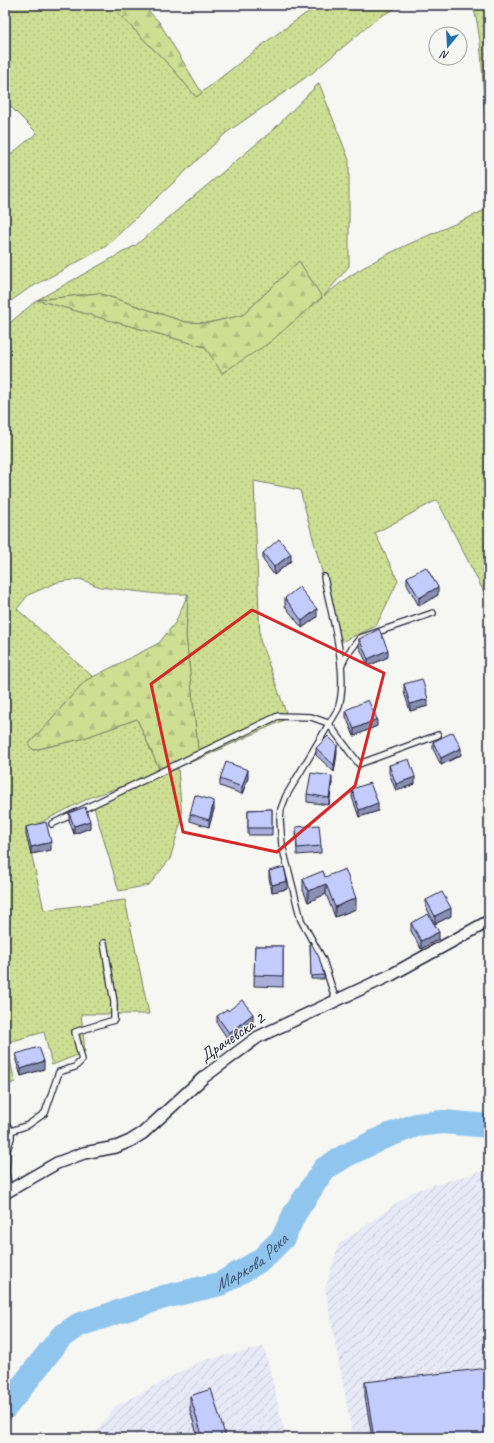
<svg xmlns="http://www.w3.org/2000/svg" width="494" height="1443" font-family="Caveat,sans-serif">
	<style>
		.industrial { fill: url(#industrial-furrows) }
		.grass { fill: url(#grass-dots); stroke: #788067; fill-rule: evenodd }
		.forest { fill: url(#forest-firs); stroke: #788067 }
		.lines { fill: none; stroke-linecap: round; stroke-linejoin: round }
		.river { stroke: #90c6ee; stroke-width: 24 }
		.lane-casing { stroke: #22223b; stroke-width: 8 }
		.street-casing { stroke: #22223b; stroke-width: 14 }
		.lane { stroke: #f6f6f2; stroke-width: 5.5 }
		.street { stroke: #f6f6f2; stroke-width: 11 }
		.wall { fill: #a9afda; stroke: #22223b }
		.shaded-wall { fill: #898fb2; stroke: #22223b }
		.building { fill: #c4ccfe; stroke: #22223b }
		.marked { fill: none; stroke: #d62828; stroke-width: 3; stroke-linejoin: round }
		.labels { text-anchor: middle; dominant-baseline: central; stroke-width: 3; stroke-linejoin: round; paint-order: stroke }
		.street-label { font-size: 17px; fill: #22223b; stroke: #f6f6f2 }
		.water-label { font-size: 18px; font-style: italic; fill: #435371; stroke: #f6f6f2 }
	</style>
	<defs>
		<pattern id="industrial-furrows" width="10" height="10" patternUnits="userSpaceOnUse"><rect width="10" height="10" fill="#e7e9f6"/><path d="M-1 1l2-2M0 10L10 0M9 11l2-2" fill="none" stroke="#c6c8d4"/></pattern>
		<pattern id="grass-dots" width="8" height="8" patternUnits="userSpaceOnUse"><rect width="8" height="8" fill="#cedf93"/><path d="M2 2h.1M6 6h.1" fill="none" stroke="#b1bf80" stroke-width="1.8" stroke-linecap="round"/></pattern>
		<pattern id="forest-firs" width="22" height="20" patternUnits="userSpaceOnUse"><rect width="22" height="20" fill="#cedf93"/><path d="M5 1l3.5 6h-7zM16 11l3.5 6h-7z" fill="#b1bf80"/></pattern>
	</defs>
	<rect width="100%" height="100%" fill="#f6f6f2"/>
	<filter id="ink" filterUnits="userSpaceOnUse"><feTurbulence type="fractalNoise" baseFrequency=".025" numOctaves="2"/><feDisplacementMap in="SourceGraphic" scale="8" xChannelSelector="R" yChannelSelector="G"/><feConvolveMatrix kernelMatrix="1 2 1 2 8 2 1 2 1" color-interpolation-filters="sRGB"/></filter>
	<g filter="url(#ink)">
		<g class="industrial">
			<polygon points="489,1169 489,1438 353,1438 325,1289 339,1244 414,1191"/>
			<polygon points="264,1347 286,1438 93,1438 114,1407 201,1361"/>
		</g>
		<g class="grass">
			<polygon points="5,5 110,5 173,69 196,97 270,39 318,5 402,5 379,17 312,73 226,133 105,247 28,289 5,305 5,159 37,133 5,101"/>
			<path d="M473,5h16v139c-9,-47 -3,-93 -16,-139z"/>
			<path d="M319,83l30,77v106l-25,30c11,-8 20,-17 32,-24 41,-26 89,-42 133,-64v394l-52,-102 -62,33 23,48 -22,45 -35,16 -41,-152 -46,-9 6,159 28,78 -89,41 -13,-123 2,-42h-30l-58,-7 -20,-8 -22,3 -30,13 -11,14 76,68 -8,4 -57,64 6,5 47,-11 56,-20 24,54 -70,24 -65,33 18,80 81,-10 24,114h-68l4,38 -33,13 -8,-33 -38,11 9,39 -10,4v-221l2,2 -2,-4v-536l32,-27 99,-55 137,-115zM299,261l23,37 -99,75 -18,-26 -167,-47 60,-7 87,29 23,1 35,-8z"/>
			<polygon points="178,768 182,818 170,859 149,885 119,891 93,804"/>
		</g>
		<g class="forest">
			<polygon points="110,5 143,5 159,22 202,93 196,97 173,69"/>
			<polygon points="299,261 322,297 269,343 222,373 205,347 37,300 98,293 185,322 208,323 243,315"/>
			<polygon points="188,594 186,636 199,759 161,773 137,719 81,739 34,750 28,745 85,681 159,643 175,623"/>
		</g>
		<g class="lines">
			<path class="river" id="s1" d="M5,1408l56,-71 17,-12 86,-28 56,-13 41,-24 22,-22 12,-25 29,-44 21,-13 37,-18 34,-13 27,-3 46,4"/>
			<defs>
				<g id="lane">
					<path d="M324,577c7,37 26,97 14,132l-52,87 -5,13 -1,11 2,25 19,75 22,40 13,41"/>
					<polyline points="341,666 346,656 360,638 433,613"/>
					<polyline points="52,824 278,716 311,717 328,723 359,764 438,735"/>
					<polyline points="5,1123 11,1131 11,1138 7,1150 6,1173 9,1191"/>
					<polyline points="11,1131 28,1125 45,1113 59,1072 75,1067 82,1060 75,1032 114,1020 114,1002 104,943"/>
				</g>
				<polyline id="street" points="5,1193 57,1163 84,1153 116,1147 130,1141 143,1133 204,1077 258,1037 391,975 489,921"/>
			</defs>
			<use href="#lane" class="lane-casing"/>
			<use href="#street" class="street-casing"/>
			<use href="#lane" class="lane"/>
			<use href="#street" class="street"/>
		</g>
		<g class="wall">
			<polygon points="263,553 291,561 274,575 263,560"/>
			<polygon points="407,577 438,595 419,606 407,585"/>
			<polygon points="285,598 317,617 302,628 285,606"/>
			<polygon points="359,639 388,657 368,666 359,646"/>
			<polygon points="404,684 428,706 410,711 404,692"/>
			<polygon points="346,710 377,726 354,736 346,717"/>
			<polygon points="433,742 461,755 441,765 433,749"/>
			<polygon points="316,748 337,753 334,772 316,755"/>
			<polygon points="389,765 415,784 396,791 389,773"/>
			<polygon points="248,778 242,794 220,786 220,779"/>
			<polygon points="332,783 329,805 307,802 307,794"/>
			<polygon points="352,789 378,811 359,817 352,797"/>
			<polygon points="214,809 209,827 190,821 190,814"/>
			<polygon points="272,809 272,835 248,835 248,810"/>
			<polygon points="69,813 90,828 74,834 69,820"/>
			<polygon points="26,827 51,850 31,854 26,835"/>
			<polygon points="296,827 321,846 321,853 297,855"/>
			<polygon points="269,871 287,889 272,892 269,878"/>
			<polygon points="325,877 356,909 335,917 326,894 308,902 303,890 303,879"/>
			<polygon points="426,900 451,916 435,924 426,907"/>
			<polygon points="411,923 439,939 421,949 411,931"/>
			<polygon points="310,941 324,975 324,979 311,979"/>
			<polygon points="255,946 283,946 283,987 254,986"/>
			<polygon points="228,1011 253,1022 229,1041 217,1023 217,1016"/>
			<polygon points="16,1054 44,1069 21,1076 16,1061"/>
			<polygon points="365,1382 489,1438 372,1438 365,1396"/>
			<polygon points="190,1396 226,1438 198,1438 190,1410"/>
		</g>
		<g class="shaded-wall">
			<polygon points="291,554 291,561 274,575 274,567"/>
			<polygon points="438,587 438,595 419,606 419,598"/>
			<polygon points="317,609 317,617 302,628 302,621"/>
			<polygon points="388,650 388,657 368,666 368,659"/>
			<polygon points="428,699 428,706 410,711 410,704"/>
			<polygon points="377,719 377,726 354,736 354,729"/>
			<polygon points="337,745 337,753 334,772 334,765"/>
			<polygon points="461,748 461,755 441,765 441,758"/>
			<polygon points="248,770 248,778 242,794 242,787"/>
			<polygon points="332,776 332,783 329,805 329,798"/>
			<polygon points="415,777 415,784 396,791 396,784"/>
			<polygon points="214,801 214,809 209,827 209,820"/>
			<polygon points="378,803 378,811 359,817 359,810"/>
			<polygon points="90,821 90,828 74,834 74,826"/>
			<polygon points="51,842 51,850 31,854 31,847"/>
			<polygon points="287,881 287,889 272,892 272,885"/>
			<polygon points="326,884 326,894 308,902 308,891"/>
			<polygon points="356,898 356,909 335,917 335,907"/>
			<polygon points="451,908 451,916 435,924 435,916"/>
			<polygon points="439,932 439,939 421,949 421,941"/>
			<polygon points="253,1014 253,1022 229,1041 229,1033"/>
			<polygon points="44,1061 44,1069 21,1076 21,1069"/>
		</g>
		<g class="building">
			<polygon points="279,539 291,554 274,567 263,553"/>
			<polygon points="426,567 438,587 419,598 407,577"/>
			<polygon points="299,587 317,609 302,621 285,598"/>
			<polygon points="379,629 388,650 368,659 359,639"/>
			<polygon points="422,679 428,699 410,704 404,684"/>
			<polygon points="368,700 377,719 354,729 346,710"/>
			<polygon points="453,732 461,748 441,758 433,742"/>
			<polygon points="328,736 337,745 334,765 316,748"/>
			<polygon points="409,759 415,777 396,784 389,765"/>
			<polygon points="226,762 248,770 242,787 220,779"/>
			<polygon points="311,773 332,776 329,798 307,794"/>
			<polygon points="370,783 378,803 359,810 352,789"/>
			<polygon points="195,795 214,801 209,820 190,814"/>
			<polygon points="85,807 90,821 74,826 69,813"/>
			<polygon points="272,809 272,828 248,828 248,810"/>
			<polygon points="46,822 51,842 31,847 26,827"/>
			<polygon points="319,825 321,846 297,848 296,827"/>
			<polygon points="284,867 287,881 272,885 269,871"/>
			<polygon points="345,869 356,898 335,907 326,884 308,891 303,879 323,871 325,877"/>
			<polygon points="442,892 451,908 435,916 426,900"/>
			<polygon points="428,914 439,932 421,941 411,923"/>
			<polygon points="310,941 319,957 324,975 311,976"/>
			<polygon points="255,946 283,946 283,976 254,975"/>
			<polygon points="242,1000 253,1014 229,1033 217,1016 227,1009 228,1011"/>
			<polygon points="39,1047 44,1061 21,1069 16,1054"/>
			<polygon points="489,1368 489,1438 374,1438 365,1382"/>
			<polygon points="211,1389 226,1438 203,1438 190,1396"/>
		</g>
	</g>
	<path class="marked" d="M252,610l132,63 -29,113 -78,66 -94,-20 -32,-148z"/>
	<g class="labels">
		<g class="street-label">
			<text transform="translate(232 1037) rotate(-34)">Драчевска 2</text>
		</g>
		<g class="water-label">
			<text stroke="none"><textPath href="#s1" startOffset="297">Маркова Река</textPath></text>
		</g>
	</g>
	<rect width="494" height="1443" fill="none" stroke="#f6f6f2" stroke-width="20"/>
	<rect x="10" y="10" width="474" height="1423" fill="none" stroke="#22223b" stroke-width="1.5" filter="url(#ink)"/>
	<g transform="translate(448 46) rotate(198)"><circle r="19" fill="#f6f6f2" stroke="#a1a1a9"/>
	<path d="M0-3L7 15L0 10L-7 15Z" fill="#1f6fb2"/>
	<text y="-6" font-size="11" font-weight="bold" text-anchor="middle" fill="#22223b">N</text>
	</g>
</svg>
